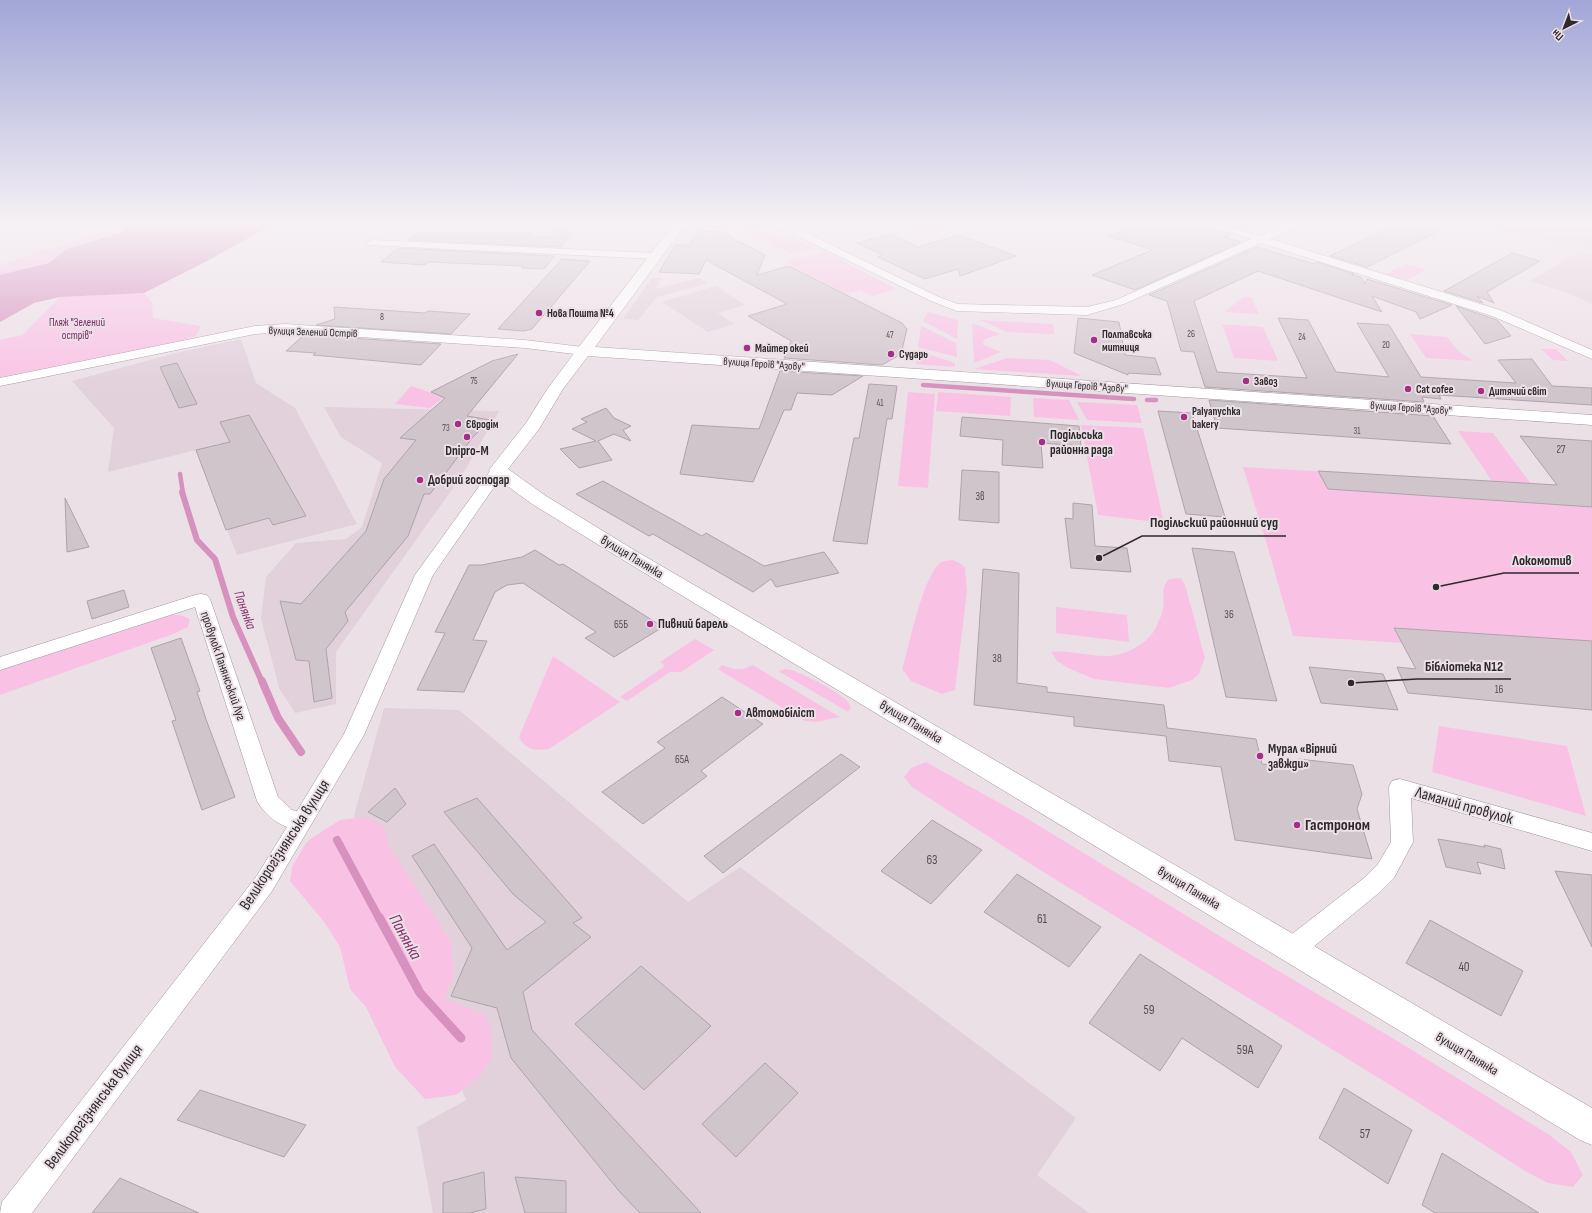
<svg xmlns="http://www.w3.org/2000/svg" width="1592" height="1213" font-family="'Sofia Sans Condensed',sans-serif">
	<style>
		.built { fill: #e2d0db }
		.green { fill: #f9c2e4 }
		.water { fill: #d691be }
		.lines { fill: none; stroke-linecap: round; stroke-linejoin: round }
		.stream-far3 { stroke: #d691be; stroke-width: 4.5 }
		.stream-far2 { stroke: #d691be; stroke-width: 6 }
		.stream-far1 { stroke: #d691be; stroke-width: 8 }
		.stream { stroke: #d691be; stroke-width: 9 }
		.building { fill: #d1c5cc; stroke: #aea3aa }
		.street-casing { stroke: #9f949a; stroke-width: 1 }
		.secondary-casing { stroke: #9f949a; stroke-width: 1 }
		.street { fill: #fff; fill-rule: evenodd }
		.secondary { fill: #fff; fill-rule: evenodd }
		.poi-dot { fill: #a62f86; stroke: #ece0e7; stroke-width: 1.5 }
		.labels { text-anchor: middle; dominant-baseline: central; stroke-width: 4; stroke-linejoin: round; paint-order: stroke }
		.far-number-label { font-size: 9px; fill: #565054 }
		.far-poi-label { font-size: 11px; font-weight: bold; fill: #2d292c; stroke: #ece0e7; text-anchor: start }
		.far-park-label { font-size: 11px; fill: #7a2b63; stroke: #ece0e7 }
		.far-street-label { font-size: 11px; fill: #2d292c; stroke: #ece0e7 }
		.number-label { font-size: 11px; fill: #565054 }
		.poi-label { font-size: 13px; font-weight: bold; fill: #2d292c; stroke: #ece0e7; text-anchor: start }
		.street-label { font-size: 13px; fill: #2d292c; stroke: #ece0e7 }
		.near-number-label { font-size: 13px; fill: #565054 }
		.water-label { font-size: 14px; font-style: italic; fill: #85356d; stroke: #ece0e7 }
		.near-street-label { font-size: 16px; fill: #2d292c; stroke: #ece0e7 }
		.near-poi-label { font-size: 16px; font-weight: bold; fill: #2d292c; stroke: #ece0e7; text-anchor: start }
		.near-water-label { font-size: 17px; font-style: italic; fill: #85356d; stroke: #ece0e7 }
		.leader { fill: none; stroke: #2d292c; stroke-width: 1.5 }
		.callout-dot { fill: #2d292c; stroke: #ece0e7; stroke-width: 1.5 }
		.callout-label { font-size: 14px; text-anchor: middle; font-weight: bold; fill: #2d292c; stroke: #ece0e7; stroke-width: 4; stroke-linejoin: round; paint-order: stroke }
	</style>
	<rect width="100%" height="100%" fill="#ece0e7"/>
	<g class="built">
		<polygon points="437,221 645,221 640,227 610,228"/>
		<polygon points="1464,221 1592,221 1592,250 1478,226"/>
		<polygon points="1580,252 1592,255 1592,304 1566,292 1529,281"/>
		<polygon points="652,278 662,278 655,289 699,278 708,283 657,297 638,320 623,319"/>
		<polygon points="716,286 745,305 718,313 734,324 708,332 662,302"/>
		<polygon points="241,339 256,383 295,408 357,524 237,555 196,450 108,472 114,428 72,381 176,353"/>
		<polygon points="324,407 499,411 461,477 336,652 336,704 295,713 279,688 261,618 266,577 296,543 346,539 362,527 382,463 341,437"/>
		<polygon points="384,708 459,710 688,902 740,867 1076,1118 1037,1175 1089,1213 433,1213 417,1127 466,1100 354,816"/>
	</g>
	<g class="green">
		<polygon points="123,221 183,221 0,287 0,265 99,233 123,232 119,223"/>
		<polygon points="714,221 719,221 738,231 702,229 708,223"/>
		<polygon points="725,221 753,221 751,224 759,228 746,231"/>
		<polygon points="904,221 938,221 956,228 930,235 900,222"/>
		<polygon points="760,229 777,237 764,240 747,232"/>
		<polygon points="780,238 798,240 813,248 791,254 765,241"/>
		<polygon points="825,252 897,289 872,296 861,290 846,294 785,262"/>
		<polygon points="1406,264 1426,270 1407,280 1386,274"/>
		<polygon points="144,293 152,303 153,318 201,326 196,336 180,341 0,377 0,340 22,335 60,297"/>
		<polygon points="1244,297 1251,297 1259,314 1224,312"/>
		<polygon points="928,312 958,320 957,339 923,321"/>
		<polygon points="980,320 1053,324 1054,334 1007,332"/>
		<polygon points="972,323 1000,334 985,339 983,342 984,345 1001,352 974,363"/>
		<polygon points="1222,324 1263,327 1278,361 1234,358"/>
		<polygon points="921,326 956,343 957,357 918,347"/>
		<polygon points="1410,334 1447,337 1459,352 1474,361 1426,358"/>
		<polygon points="1541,349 1556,349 1568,361 1553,360"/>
		<polygon points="918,351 955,363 955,367 916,364"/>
		<polygon points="1007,358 1050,360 1082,376 974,369"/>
		<polygon points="411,386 444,397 430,408 395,404"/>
		<polygon points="908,392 935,394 928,488 898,486"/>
		<polygon points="938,392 1011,397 1010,416 936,411"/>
		<polygon points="1033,398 1069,400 1079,420 1034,417"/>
		<polygon points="1077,402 1137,405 1142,423 1087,420"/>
		<polygon points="1081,425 1143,428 1164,523 1098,515"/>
		<polygon points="1458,431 1493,433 1531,484 1592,488 1592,655 1293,636 1265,538 1243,467 1492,481"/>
		<path d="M952,560l6,2 7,5 2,24 -12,99 -13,4 -31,-13 -9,-12c8,-26 19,-85 36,-104 4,-5 8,-4 14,-5z"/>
		<path d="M1181,578l4,7 20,73 -6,16 -7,6 -23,8 -75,-9 -26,-11 -11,-7 -6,-9c19,-2 36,4 55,4 20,0 44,-13 51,-31 2,-5 6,-12 6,-17 2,-13 -3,-19 6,-29z"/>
		<polygon points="1056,607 1127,615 1129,642 1056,633"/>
		<polygon points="168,615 181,615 190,619 188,627 173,634 0,695 0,667"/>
		<polygon points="695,639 714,650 681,672 670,672 627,701 620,697 665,666 660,662"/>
		<path d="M553,656l67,46 -71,47c-15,2 -23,1 -30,-12z"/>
		<path d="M722,665c13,5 18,6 31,0l87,52 -24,5 -11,-1 -86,-51v-2z"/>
		<path d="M786,669c12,1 55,24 62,33 2,2 2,4 3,6l-3,4 -70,-41z"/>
		<polygon points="1439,726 1567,746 1586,816 1432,772"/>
		<polygon points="926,762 1023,816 1238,947 1399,1042 1548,1134 1571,1152 1583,1175 1573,1187 1548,1183 1525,1171 1395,1088 1040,870 912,787 904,777 911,768"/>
		<polygon points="365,817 384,826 388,844 451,942 454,973 444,999 484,1014 491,1029 492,1056 482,1074 456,1095 425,1099 395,1067 366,1007 350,989 340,947 325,923 290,881 292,867 304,846 310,839 340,820"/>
	</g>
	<polygon class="water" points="123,221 279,221 207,261 144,293 60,297 34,303 0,322 0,275 49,263 67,249 123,232 119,223"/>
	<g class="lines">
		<g class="stream-far3">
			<polyline points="923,385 1134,399"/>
			<polyline points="1147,400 1156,400"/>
			<polyline points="180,474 183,493"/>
		</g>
		<polyline class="stream-far2" points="182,492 197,540 215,559 233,617 262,682"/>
		<g class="stream-far1">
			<polyline points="262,681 278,718 301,752"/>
			<polyline points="337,840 379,918"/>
		</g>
		<polyline class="stream" points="379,917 420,993 461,1038"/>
	</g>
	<g class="building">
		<polygon points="1149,221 1197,221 1199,224 1231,234 1225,237 1241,242 1135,290 1092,275 1152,250 1109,236"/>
		<polygon points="1217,221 1261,221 1243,229"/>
		<polygon points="1403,221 1441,230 1367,267 1330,256"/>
		<polygon points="563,225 572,233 561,247 408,240 416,233 532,233 530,237 551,237"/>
		<polygon points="699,231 722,232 734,239 733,241 740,242 765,255 757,275 789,266 902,323 907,329 901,354 882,365 784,358 791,341 748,316 787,304 706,260 699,274 659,272 675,245 689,245"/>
		<polygon points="890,234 918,247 959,235 1016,256 960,276 958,269 925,279 878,257 883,255 857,243"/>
		<polygon points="1257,247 1314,264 1317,262 1354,274 1352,275 1361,277 1365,284 1367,279 1452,305 1420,319 1416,312 1372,296 1382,312 1258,271 1194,301 1217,372 1307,378 1278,318 1308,320 1336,372 1389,377 1357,323 1389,325 1421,377 1516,383 1498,360 1532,359 1552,386 1592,388 1592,405 1439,395 1441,399 1422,397 1424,402 1205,387 1194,352 1181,351 1167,301 1149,295"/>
		<polygon points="398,248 554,256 544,269 522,268 523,266 429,262 424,265 381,262"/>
		<polygon points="1512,253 1540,261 1487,292 1494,303 1477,296 1483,303 1444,291"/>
		<polygon points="562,259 590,261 532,329 524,331 498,329"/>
		<polygon points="1456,306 1497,320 1511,336 1485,344"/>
		<polygon points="334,307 425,313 428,311 470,314 451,334 316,325 335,319"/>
		<polygon points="1078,318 1119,322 1125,355 1155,358 1161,375 1128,373 1128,375 1074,353"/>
		<polygon points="304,335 441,344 421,365 313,355 316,353 286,351"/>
		<polygon points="518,354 467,416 490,420 472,438 430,494 424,494 408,536 345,612 348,621 326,649 332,698 314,702 309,661 296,660 280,601 301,604 366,531 384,479 416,440 400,438 445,398 431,392 492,361"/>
		<polygon points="177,363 197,404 179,408 160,367"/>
		<polygon points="780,371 863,376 832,395 797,393 791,410 784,410 753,482 680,474 692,425 759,429"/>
		<polygon points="869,384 897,386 892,419 887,419 867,544 833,541 854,438 859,438"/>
		<polygon points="1209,400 1433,416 1451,444 1217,428"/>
		<polygon points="606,408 614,418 631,426 623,430 631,441 614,434 598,441 612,460 579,468 560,449 596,441 572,429 587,422 581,419"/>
		<polygon points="1158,411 1192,413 1225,517 1186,514"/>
		<polygon points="249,415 306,516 273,525 269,518 226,530 196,450 230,442 220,422"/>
		<polygon points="962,417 1079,426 1081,446 1041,443 1043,468 1002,465 1003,440 960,436"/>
		<polygon points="1520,436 1592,441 1592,507 1328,489 1318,471 1557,485"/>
		<polygon points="962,470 999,472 999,523 959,520"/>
		<polygon points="603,481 702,536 706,533 764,566 824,552 839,573 776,587 771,579 753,592 653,534 649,536 576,494"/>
		<polygon points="65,498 89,547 67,552"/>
		<polygon points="1073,503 1092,505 1095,546 1127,548 1131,572 1071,568 1065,518 1073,519"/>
		<polygon points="1192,548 1234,552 1277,701 1226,697"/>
		<polygon points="535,550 559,565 563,564 663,627 614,657 585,638 596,632 523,583 507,585 495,592 473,640 487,641 464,692 417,690 445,633 435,632 469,565 482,565 522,557"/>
		<polygon points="983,569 1019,573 1017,683 1047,687 1047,692 1164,705 1167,728 1256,739 1262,764 1300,768 1298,759 1353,765 1362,794 1357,809 1372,859 1235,840 1221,767 1169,761 1166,736 1074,726 1074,717 974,705"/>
		<polygon points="124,590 129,607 92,619 87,601"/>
		<polygon points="1394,628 1592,641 1592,710 1408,693 1397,667 1416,669"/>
		<polygon points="181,638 200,691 197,692 207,722 235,797 202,810 172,721 176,720 151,648"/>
		<polygon points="1309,667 1383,674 1398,710 1321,703"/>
		<polygon points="722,697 763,724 701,771 707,776 643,824 602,792 665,748 657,742"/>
		<polygon points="841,754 860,767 723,873 704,856"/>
		<polygon points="395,788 406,804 387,822 368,812"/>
		<polygon points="477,798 582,918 573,923 591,937 523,992 532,1030 701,1213 640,1213 619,1191 511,1058 497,1008 451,996 472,948 412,856 434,844 507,950 546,922 513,894 444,812"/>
		<polygon points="932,820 982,850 931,904 881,871"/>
		<polygon points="1438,839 1485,847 1484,845 1501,849 1505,869 1477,862 1481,874 1446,867"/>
		<polygon points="1555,871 1592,875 1592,947"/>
		<polygon points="1017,874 1101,927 1069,967 984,912"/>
		<polygon points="1430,920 1523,971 1501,1016 1406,963"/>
		<polygon points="1140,954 1282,1046 1258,1088 1182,1038 1160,1071 1089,1023"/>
		<polygon points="641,966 711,1026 644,1090 575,1024"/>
		<polygon points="765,1063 798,1093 736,1157 702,1124"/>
		<polygon points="1344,1088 1412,1130 1388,1184 1319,1138"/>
		<polygon points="200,1090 306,1125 284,1157 177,1120"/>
		<polygon points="1442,1153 1539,1213 1435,1213 1422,1205"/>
		<polygon points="484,1172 486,1209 469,1213 443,1213 443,1183"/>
		<polygon points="515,1177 566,1181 566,1213 525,1213"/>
		<polygon points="120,1178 199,1213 92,1213"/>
	</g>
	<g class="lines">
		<defs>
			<g id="street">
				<polygon points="770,221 782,221 939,297 958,304 1087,307 1116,300 1251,239 1199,223 1198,221 1213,221 1260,236 1293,221 1306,221 1305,223 1270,239 1500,310 1592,350 1592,359 1492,316 1261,243 1124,304 1087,315 957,311 931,301 771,223"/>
				<polygon points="372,240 655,253 660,256 655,259 368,245 367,243"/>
				<polygon points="285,324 525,340 583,347 587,348 589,351 587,354 583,355 525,348 285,332 255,334 0,386 0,378 255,326"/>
				<path d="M498,465l5,2 3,3 -73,105 -69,160 -92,156 -240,322h-32l2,-11 254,-325 31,-50c-12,-4 -24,-15 -30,-26l-62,-194 -195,63v-13l195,-62 6,-1 6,1 3,4 68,198 14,13 5,1 47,-77 71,-159 78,-108z"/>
				<polygon points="1400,779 1592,833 1592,851 1411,798 1413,842 1394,878 1380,892 1301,957 1292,960 1283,957 1279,949 1283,941 1364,878 1378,864 1391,842 1389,787 1392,781"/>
			</g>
			<polygon id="secondary" points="676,221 688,221 595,347 1592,415 1592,425 588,356 563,389 539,429 508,469 546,496 634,550 1592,1108 1592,1145 1580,1140 620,558 532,504 491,474 489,470 526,423 548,388 578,348"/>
		</defs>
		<use href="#street" class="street-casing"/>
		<use href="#secondary" class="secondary-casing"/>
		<use href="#street" class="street"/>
		<use href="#secondary" class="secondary"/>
	</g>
	<linearGradient id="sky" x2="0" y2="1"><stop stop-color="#a1a6d7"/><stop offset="0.57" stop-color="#f6f1f4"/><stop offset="1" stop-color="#f6f1f4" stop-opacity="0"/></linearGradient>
	<rect width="1592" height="391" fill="url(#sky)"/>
	<g class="poi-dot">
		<circle cx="539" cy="313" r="4"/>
		<circle cx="1094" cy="340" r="4"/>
		<circle cx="747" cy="348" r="4"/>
		<circle cx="891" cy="354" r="4"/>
		<circle cx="1246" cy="381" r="4"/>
		<circle cx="1408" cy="389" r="4"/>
		<circle cx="1481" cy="391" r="4"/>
		<circle cx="1184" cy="417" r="4"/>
		<circle cx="458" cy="424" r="4"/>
		<circle cx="467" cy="437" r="4"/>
		<circle cx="1042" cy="442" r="4"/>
		<circle cx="420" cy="480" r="4"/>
		<circle cx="650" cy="624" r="4"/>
		<circle cx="738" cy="713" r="4"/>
		<circle cx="1260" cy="756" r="4"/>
		<circle cx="1297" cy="825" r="4"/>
	</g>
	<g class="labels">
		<g class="far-number-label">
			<text x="382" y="317">8</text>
			<text x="1191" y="334">26</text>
			<text x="890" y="335">47</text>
			<text x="1302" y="337">24</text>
			<text x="1386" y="345">20</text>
			<text x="474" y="381">75</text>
			<text x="880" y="403">41</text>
			<text x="446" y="428">73</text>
			<text x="1357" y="431">31</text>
		</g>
		<g class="far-poi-label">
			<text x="547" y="313">Нова Пошта №4</text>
			<text x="1102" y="334">Полтавська<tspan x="1102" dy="13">митниця</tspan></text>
			<text x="755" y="348">Майтер окей</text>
			<text x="899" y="354">Сударь</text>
			<text x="1254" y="381">Завоз</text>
			<text x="1416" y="389">Cat cofee</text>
			<text x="1489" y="391">Дитячий світ</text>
			<text x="1192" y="411">Palyanychka<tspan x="1192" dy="13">bakery</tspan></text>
			<text x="466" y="424">Євродім</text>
		</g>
		<g class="far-park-label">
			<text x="77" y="322">Пляж "Зелений<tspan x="77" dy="13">острів"</tspan></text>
		</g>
		<g class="far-street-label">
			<text transform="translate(313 332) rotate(2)">вулиця Зелений Острів</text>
			<text transform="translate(764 364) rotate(4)">вулиця Героїв "Азову"</text>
			<text transform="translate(1087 386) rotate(4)">вулиця Героїв "Азову"</text>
			<text transform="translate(1411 408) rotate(4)">вулиця Героїв "Азову"</text>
		</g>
		<g class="number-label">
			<text x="1561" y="449">27</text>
			<text x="980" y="496">3в</text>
			<text x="1229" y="614">36</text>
			<text x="621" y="624">65Б</text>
			<text x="997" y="658">38</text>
			<text x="1499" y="689">16</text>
			<text x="682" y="759">65А</text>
		</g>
		<g class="poi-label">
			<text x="1050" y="435">Подільська<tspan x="1050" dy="15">районна рада</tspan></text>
			<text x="467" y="451" text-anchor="middle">Dnipro-M</text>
			<text x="428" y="480">Добрий господар</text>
			<text x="658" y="624">Пивний барель</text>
			<text x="746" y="713">Автомобіліст</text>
			<text x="1268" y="749">Мурал «Вірний<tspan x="1268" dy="15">завжди»</tspan></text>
		</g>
		<g class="street-label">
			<text transform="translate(632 557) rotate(31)">вулиця Панянка</text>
			<text transform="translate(223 666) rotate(71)">провулок Панянський Луг</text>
			<text transform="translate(911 722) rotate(31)">вулиця Панянка</text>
			<text transform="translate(1189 888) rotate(31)">вулиця Панянка</text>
			<text transform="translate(1467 1054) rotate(31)">вулиця Панянка</text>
		</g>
		<g class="near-number-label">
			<text x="932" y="860">63</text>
			<text x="1042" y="919">61</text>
			<text x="1464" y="967">40</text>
			<text x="1149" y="1010">59</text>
			<text x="1245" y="1050">59А</text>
			<text x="1365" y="1134">57</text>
		</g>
		<g class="water-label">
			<text transform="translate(245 610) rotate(70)">Панянка</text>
		</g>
		<g class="near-street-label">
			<text transform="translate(1464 806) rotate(16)">Ламаний провулок</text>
			<text transform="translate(285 845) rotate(-57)">Великорогізнянська вулиця</text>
			<text transform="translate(94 1107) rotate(-53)">Великорогізнянська вулиця</text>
		</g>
		<g class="near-poi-label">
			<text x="1305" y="825">Гастроном</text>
		</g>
		<g class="near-water-label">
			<text transform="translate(405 937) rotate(61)">Панянка</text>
		</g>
	</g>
	<path class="leader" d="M1099 558L1142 536H1286M1436 587L1504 573H1579M1351 683L1417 679H1511"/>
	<g class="callout-dot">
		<circle cx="1099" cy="558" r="4"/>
		<circle cx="1436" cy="587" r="4"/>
		<circle cx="1351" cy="683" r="4"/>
	</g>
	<g class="callout-label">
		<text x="1214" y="527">Подільский районний суд</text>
		<text x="1542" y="565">Локомотив</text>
		<text x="1464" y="671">Бібліотека N12</text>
	</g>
	<g transform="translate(1564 28) rotate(222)" stroke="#ece0e7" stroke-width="3" paint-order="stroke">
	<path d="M0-3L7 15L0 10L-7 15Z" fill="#2d292c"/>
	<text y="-6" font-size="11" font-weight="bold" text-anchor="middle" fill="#2d292c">Пн</text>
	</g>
</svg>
